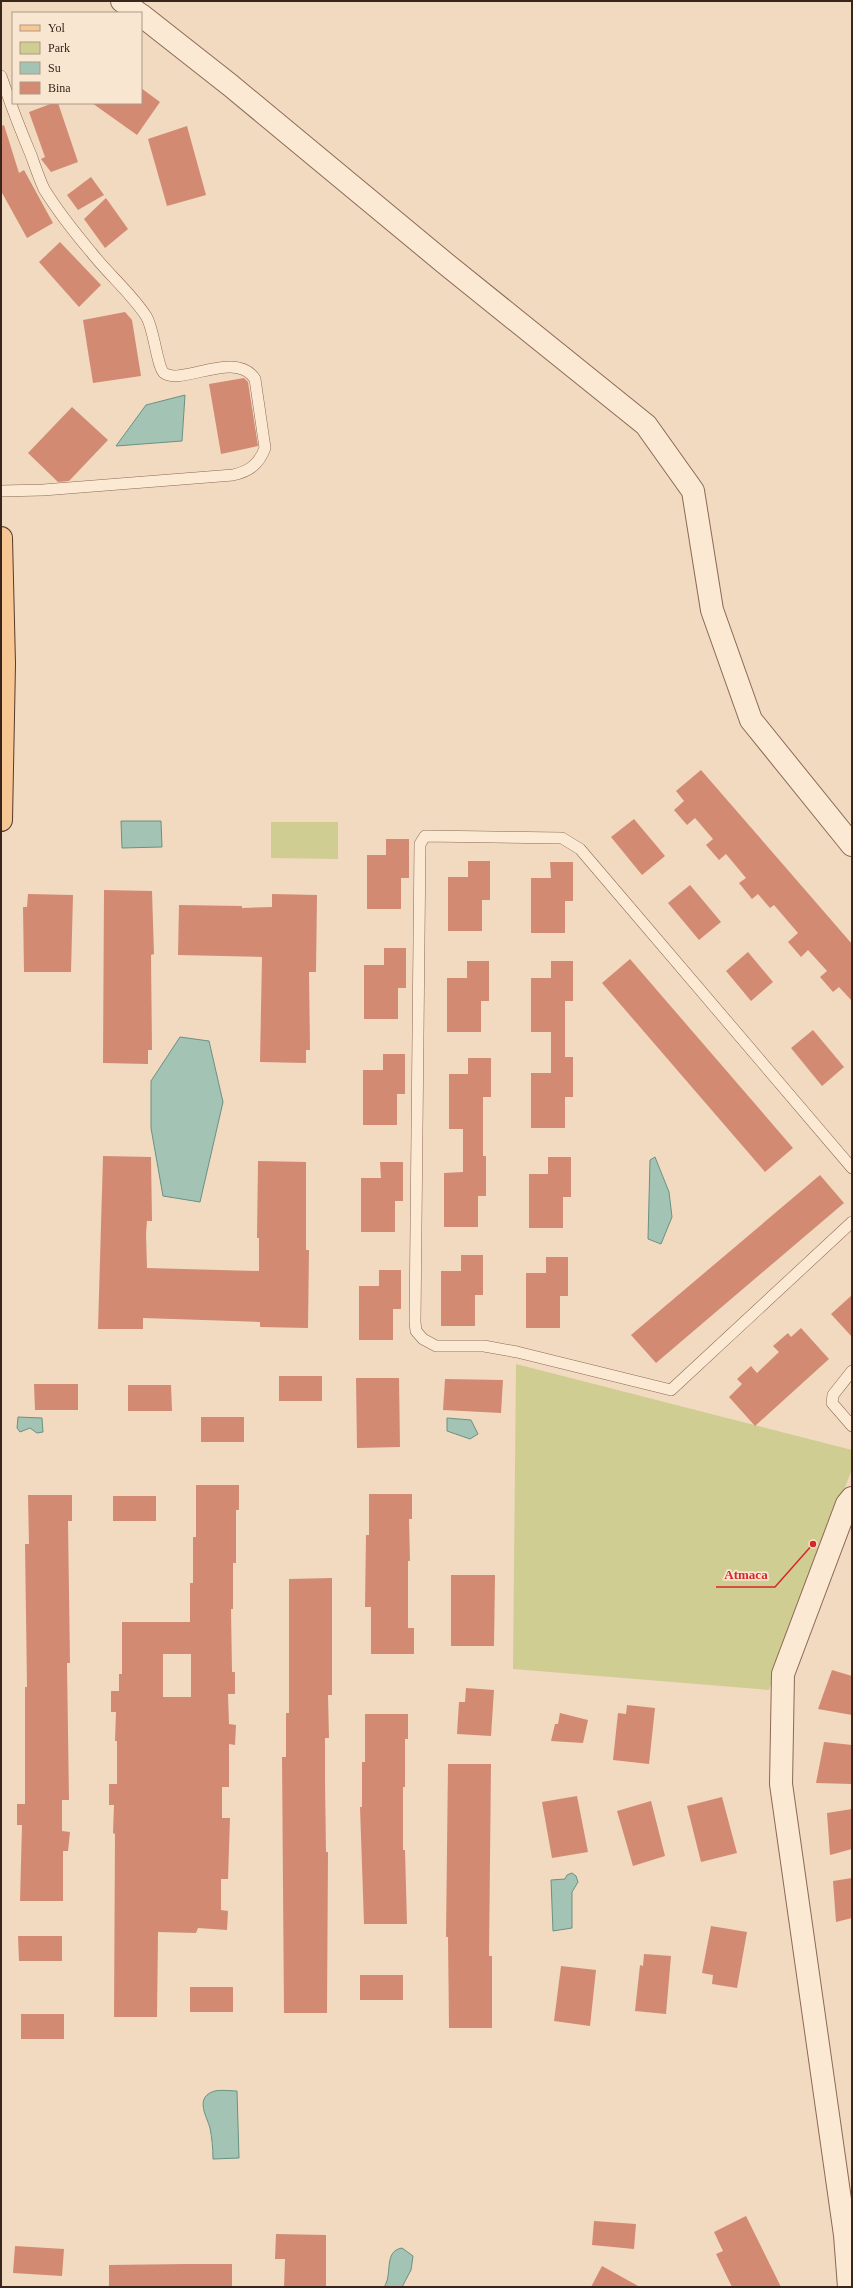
<svg xmlns="http://www.w3.org/2000/svg" width="853" height="2288" font-family="Georgia,serif">
	<style>
		.green { fill: #d0cd93 }
		.water { fill: #a3c3b4; stroke: #699281 }
		.building { fill: #d38a72; fill-rule: evenodd }
		.lines { fill: none; stroke-linecap: round; stroke-linejoin: round }
		.service-casing { stroke: #8c6956; stroke-width: 12 }
		.minor-casing { stroke: #8c6956; stroke-width: 24 }
		.primary-casing { stroke: #59392b; stroke-width: 24 }
		.service { stroke: #fbe9d4; stroke-width: 11 }
		.minor { stroke: #fbe9d4; stroke-width: 22 }
		.primary { stroke: #f8c894; stroke-width: 22 }
		.leader { fill: none; stroke: #d62828; stroke-width: 1.5 }
		.callout-dot { fill: #d62828; stroke: #f8e6d0; stroke-width: 1.5 }
		.callout-label { font-size: 13px; text-anchor: middle; font-weight: bold; fill: #d62828; stroke: #f8e6d0; stroke-width: 3.5; stroke-linejoin: round; paint-order: stroke }
	</style>
	<rect width="100%" height="100%" fill="#f1dac0"/>
	<g class="green">
		<polygon points="271,822 338,822 338,859 271,858"/>
		<polygon points="516,1364 852,1450 852,1469 769,1690 513,1669"/>
	</g>
	<g class="water">
		<polygon points="185,395 182,441 116,446 146,405"/>
		<polygon points="121,821 161,821 162,847 122,848"/>
		<polygon points="180,1037 209,1041 223,1102 200,1202 163,1196 151,1128 151,1081"/>
		<polygon points="655,1157 669,1192 672,1217 661,1244 648,1239 650,1160"/>
		<polygon points="18,1417 42,1418 43,1432 37,1433 30,1428 20,1432 17,1428"/>
		<polygon points="447,1418 471,1420 478,1434 470,1439 447,1431"/>
		<polygon points="572,1873 576,1876 578,1882 572,1892 572,1928 553,1931 551,1880 565,1879 567,1875"/>
		<path d="M237,2091l2,67 -26,1c0,-10 -1,-21 -3,-31 -3,-11 -15,-29 2,-36 6,-3 18,-1 25,-1z"/>
		<path d="M402,2248l11,8 -2,14 -9,17h-18c9,-12 -1,-36 18,-39z"/>
	</g>
	<g class="building">
		<polygon points="141,88 160,102 137,135 92,103 141,103"/>
		<polygon points="53,103 58,103 78,162 51,172 41,159 45,157 29,112"/>
		<polygon points="4,125 19,173 24,170 53,223 27,238 1,191 1,126"/>
		<polygon points="187,126 206,195 167,206 148,139"/>
		<polygon points="91,177 104,195 78,210 67,195"/>
		<polygon points="106,198 128,229 105,248 84,219"/>
		<polygon points="60,242 101,285 79,307 39,262"/>
		<polygon points="125,312 132,320 141,376 93,383 83,320"/>
		<polygon points="244,378 248,382 258,446 221,454 209,384"/>
		<polygon points="72,407 108,440 69,481 58,482 28,453"/>
		<polygon points="701,770 852,944 852,1001 839,987 833,992 820,977 827,971 808,950 801,957 788,942 798,933 774,905 770,908 758,894 752,899 739,883 746,878 726,854 719,860 706,845 713,839 695,818 687,825 674,810 684,801 676,791"/>
		<polygon points="634,819 665,856 642,875 611,837"/>
		<polygon points="386,839 409,839 409,878 401,878 401,909 367,909 367,855 386,855"/>
		<polygon points="468,861 490,861 490,900 482,900 482,931 448,931 448,877 468,877"/>
		<polygon points="550,862 573,862 573,901 565,901 565,933 531,933 531,878 551,878"/>
		<polygon points="690,885 721,922 699,940 668,903"/>
		<polygon points="104,890 152,891 154,954 151,955 152,1050 148,1050 148,1064 103,1063"/>
		<polygon points="28,894 73,895 71,972 24,972 23,907 27,907"/>
		<polygon points="272,894 317,895 316,972 309,972 310,1050 306,1050 306,1063 260,1062 262,957 178,955 179,905 242,906 242,908 272,907"/>
		<polygon points="384,948 406,948 406,988 398,988 398,1019 364,1019 364,965 384,965"/>
		<polygon points="748,952 773,982 751,1001 726,971"/>
		<polygon points="630,959 793,1148 765,1172 602,983"/>
		<polygon points="467,961 489,961 489,1001 481,1001 481,1032 447,1032 447,978 467,978"/>
		<polygon points="551,961 573,961 573,1001 565,1001 565,1057 573,1057 573,1097 565,1097 565,1128 531,1128 531,1073 551,1073 551,1032 531,1032 531,978 551,978"/>
		<polygon points="813,1030 844,1067 822,1086 791,1048"/>
		<polygon points="383,1054 405,1054 405,1094 397,1094 397,1125 363,1125 363,1070 383,1070"/>
		<polygon points="468,1058 491,1058 491,1097 483,1097 483,1156 486,1156 486,1196 478,1196 478,1227 444,1227 444,1173 463,1172 463,1129 449,1129 449,1074 468,1074"/>
		<polygon points="103,1156 151,1157 152,1221 147,1221 146,1234 147,1268 259,1271 259,1238 257,1238 258,1161 306,1162 306,1250 309,1250 308,1328 260,1327 260,1322 143,1318 143,1329 98,1329"/>
		<polygon points="548,1157 571,1157 571,1197 563,1197 563,1228 529,1228 529,1174 548,1174"/>
		<polygon points="380,1162 403,1162 403,1201 395,1201 395,1232 361,1232 361,1178 381,1178"/>
		<polygon points="820,1175 844,1203 656,1363 631,1335"/>
		<polygon points="461,1255 483,1255 483,1295 475,1295 475,1326 441,1326 441,1271 461,1271"/>
		<polygon points="546,1257 568,1257 568,1296 560,1296 560,1328 526,1328 526,1273 546,1273"/>
		<polygon points="379,1270 401,1270 401,1309 393,1309 393,1340 359,1340 359,1286 379,1286"/>
		<polygon points="852,1295 852,1337 831,1314"/>
		<polygon points="801,1328 829,1359 755,1426 729,1397 742,1384 737,1379 751,1366 757,1373 779,1352 773,1346 788,1333 791,1337"/>
		<rect x="279" y="1376" width="43" height="25"/>
		<polygon points="356,1378 399,1378 400,1447 357,1448"/>
		<polygon points="445,1379 503,1380 501,1413 443,1410"/>
		<polygon points="34,1384 78,1384 78,1410 35,1410"/>
		<polygon points="128,1385 171,1385 172,1411 128,1411"/>
		<rect x="201" y="1417" width="43" height="25"/>
		<path d="M196,1485h43v25h-3v53h-3v46h-2l1,63h3v22h-7l1,30 7,1 -1,20 -6,-1v43h-7v31h8l-2,61h-7v31l7,1 -1,19 -29,-2 -2,5 -38,-1 -1,85h-43l1,-183 -2,-1 1,-28h-5v-21h8v-43h-2l1,-29h-5v-21h8v-17h3v-52h68v-39h3v-46h3zM163,1654h28v43h-28z"/>
		<polygon points="369,1494 412,1494 412,1519 409,1519 410,1561 408,1561 408,1628 414,1628 414,1654 371,1654 371,1607 365,1607 366,1535 369,1535"/>
		<polygon points="28,1495 72,1495 72,1521 68,1521 70,1663 67,1663 69,1800 62,1800 62,1831 70,1832 68,1851 63,1851 63,1901 20,1901 22,1825 17,1825 17,1804 25,1804 25,1687 27,1687 25,1544 29,1544"/>
		<rect x="113" y="1496" width="43" height="25"/>
		<polygon points="451,1575 495,1575 494,1646 451,1646"/>
		<polygon points="332,1578 332,1695 328,1695 329,1738 325,1738 325,1782 326,1852 328,1852 327,2013 284,2013 282,1757 286,1757 286,1713 289,1713 289,1579"/>
		<polygon points="832,1670 852,1676 852,1715 818,1709"/>
		<polygon points="466,1688 494,1690 491,1736 457,1734 459,1702 465,1702"/>
		<polygon points="627,1705 655,1708 649,1764 613,1760 618,1713 626,1714"/>
		<polygon points="560,1713 588,1720 583,1743 551,1741 555,1724 558,1724"/>
		<polygon points="365,1714 408,1714 408,1739 405,1739 405,1787 403,1787 403,1850 405,1850 407,1924 364,1924 360,1807 362,1807 362,1762 365,1762"/>
		<polygon points="824,1742 852,1745 852,1784 816,1783"/>
		<polygon points="448,1764 491,1764 489,1956 492,1956 492,2028 449,2028 448,1937 446,1937"/>
		<polygon points="577,1796 588,1852 552,1858 542,1802"/>
		<polygon points="722,1797 737,1853 701,1862 687,1806"/>
		<polygon points="651,1801 665,1856 633,1866 617,1811"/>
		<polygon points="852,1809 852,1849 830,1855 827,1813"/>
		<polygon points="852,1878 852,1918 836,1922 833,1881"/>
		<polygon points="711,1926 747,1932 737,1988 712,1984 713,1975 702,1973"/>
		<polygon points="18,1936 62,1936 62,1961 19,1961"/>
		<polygon points="644,1954 671,1956 666,2014 635,2011 640,1965 643,1966"/>
		<polygon points="561,1966 596,1970 590,2026 554,2021"/>
		<rect x="360" y="1975" width="43" height="25"/>
		<rect x="190" y="1987" width="43" height="25"/>
		<rect x="21" y="2014" width="43" height="25"/>
		<polygon points="746,2216 781,2287 732,2287 716,2254 723,2251 714,2232"/>
		<polygon points="594,2221 636,2224 634,2249 592,2245"/>
		<polygon points="276,2234 326,2235 326,2287 284,2287 285,2259 275,2259"/>
		<polygon points="15,2246 64,2249 62,2276 13,2273"/>
		<polygon points="185,2264 232,2264 232,2287 109,2287 109,2265"/>
		<polygon points="602,2266 640,2287 591,2287"/>
	</g>
	<g class="lines">
		<defs>
			<g id="service">
				<path d="M1,76c9,27 19,53 30,79 4,11 8,23 13,34 13,21 31,44 47,63 17,22 40,41 55,64 8,12 11,51 18,57 17,13 72,-24 91,6l10,69c-6,16 -15,23 -32,27l-190,15 -42,1"/>
				<polyline points="852,1168 580,849 562,838 425,836 420,844 415,1322 416,1331 423,1339 436,1346 484,1346 517,1352 671,1390 852,1222"/>
				<polyline points="852,1371 833,1395 832,1403 852,1426"/>
			</g>
			<g id="minor">
				<polyline points="122,1 138,13"/>
				<polyline points="141,15 230,85 446,264 646,425 693,491 712,610 751,720 852,845"/>
				<polyline points="849,2287 845,2235 781,1784 783,1674 847,1504 852,1498"/>
			</g>
			<polyline id="primary" points="1,538 4,664 1,820"/>
		</defs>
		<use href="#service" class="service-casing"/>
		<use href="#minor" class="minor-casing"/>
		<use href="#primary" class="primary-casing"/>
		<use href="#service" class="service"/>
		<use href="#minor" class="minor"/>
		<use href="#primary" class="primary"/>
	</g>
	<path class="leader" d="M813 1544L775 1587H716"/>
	<circle class="callout-dot" cx="813" cy="1544" r="4"/>
	<g class="callout-label">
		<text x="746" y="1579">Atmaca</text>
	</g>
	<rect width="853" height="2288" fill="none" stroke="#3a251c" stroke-width="4"/>
	<rect x="12" y="12" width="130" height="92" fill="#f8e6d0" stroke="#ac9988"/>
	<rect x="20" y="25" width="20" height="6" fill="#f8c894" stroke="#ac9988"/>
	<text x="48" y="32" font-size="12" fill="#3a251c">Yol</text>
	<rect x="20" y="42" width="20" height="12" fill="#d0cd93" stroke="#ac9988"/>
	<text x="48" y="52" font-size="12" fill="#3a251c">Park</text>
	<rect x="20" y="62" width="20" height="12" fill="#a3c3b4" stroke="#ac9988"/>
	<text x="48" y="72" font-size="12" fill="#3a251c">Su</text>
	<rect x="20" y="82" width="20" height="12" fill="#d38a72" stroke="#ac9988"/>
	<text x="48" y="92" font-size="12" fill="#3a251c">Bina</text>
</svg>
